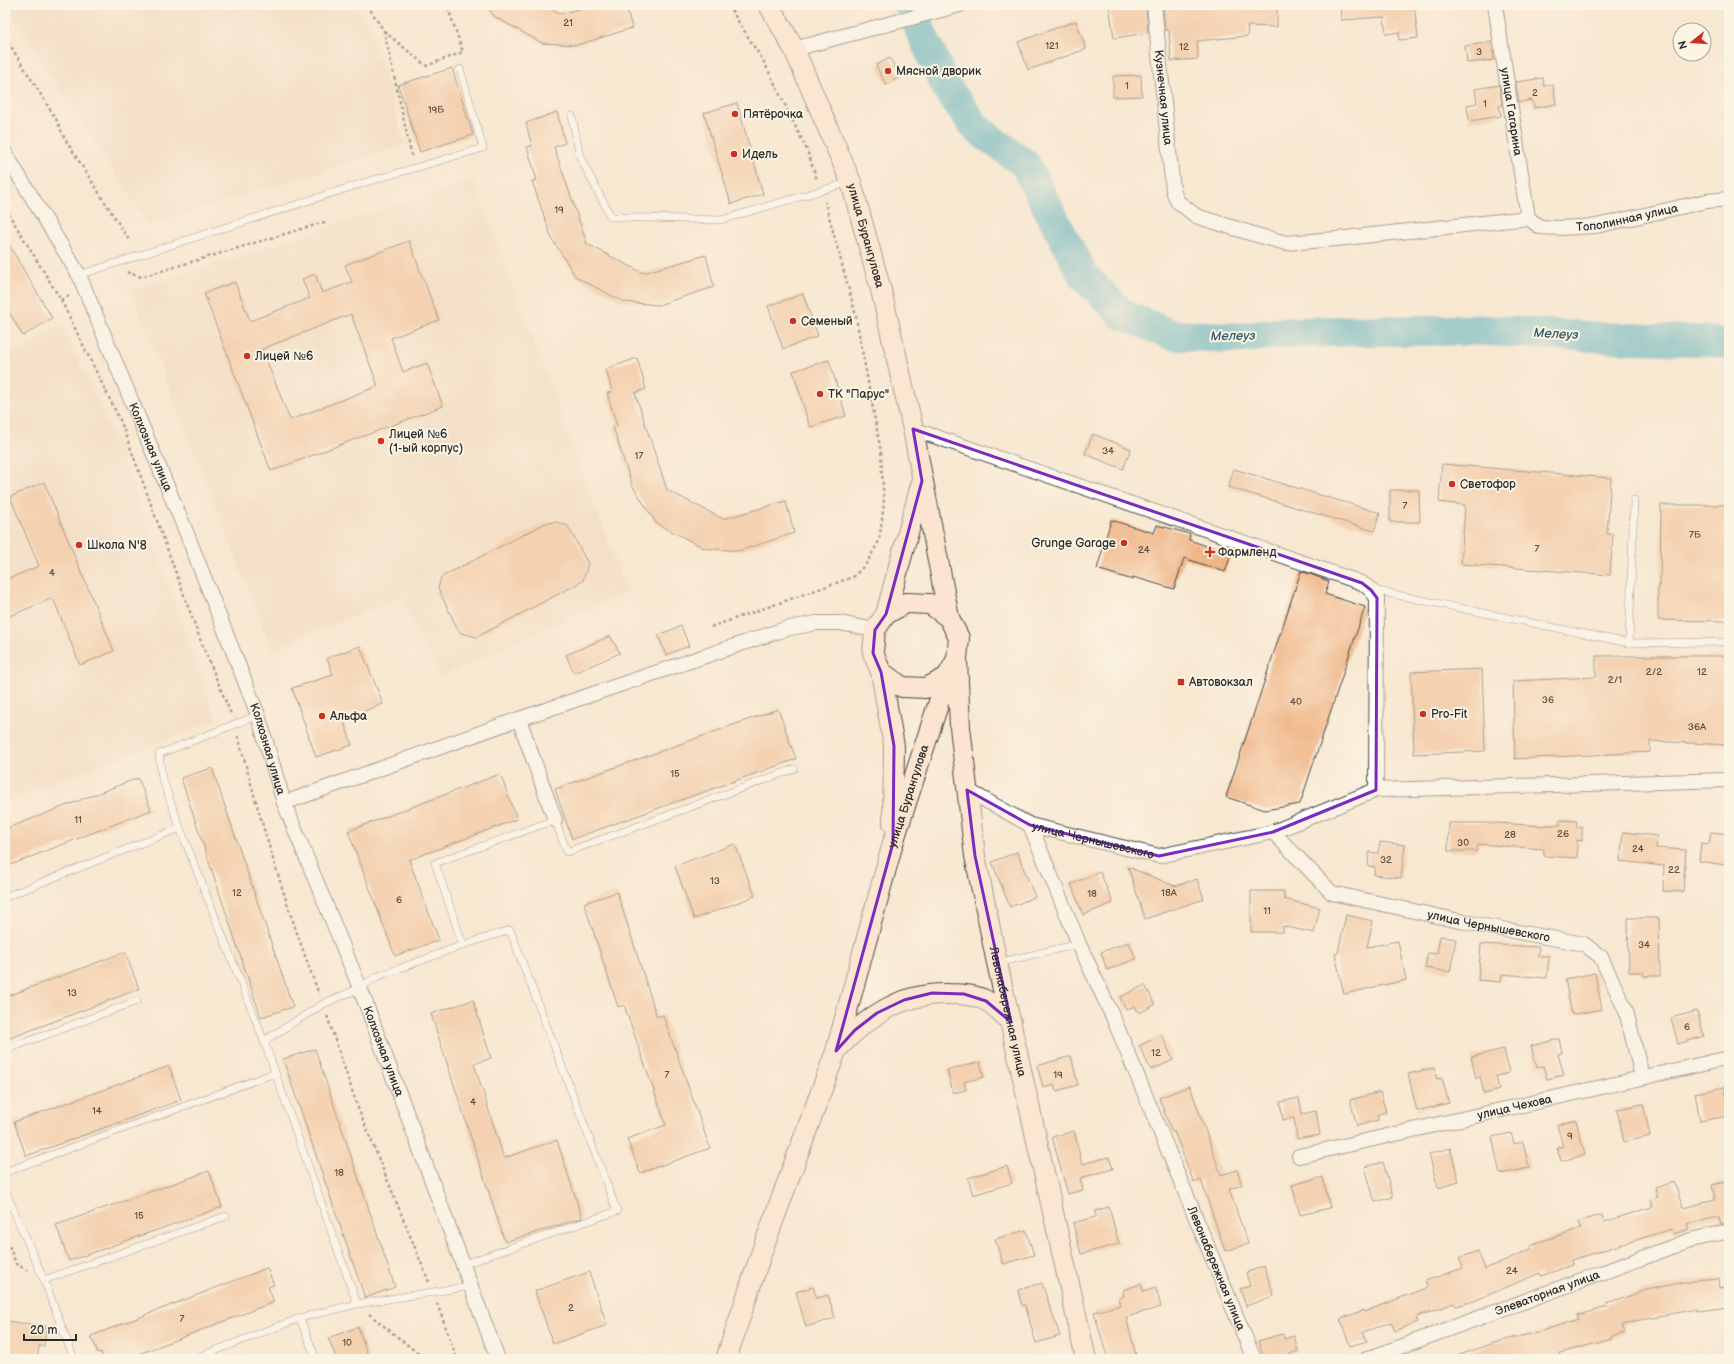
<svg xmlns="http://www.w3.org/2000/svg" width="1734" height="1364" font-family="'Balsamiq Sans',sans-serif">
	<style>
		.built { fill: #f0d6bc }
		.lines { fill: none; stroke-linecap: round; stroke-linejoin: round }
		.river { stroke: #40abc0; stroke-width: 31 }
		.building { fill: #efb687; fill-rule: evenodd }
		.lane-casing { stroke: #4a4744; stroke-width: 8 }
		.street-casing { stroke: #4a4744; stroke-width: 16 }
		.secondary-casing { stroke: #4a4744; stroke-width: 22 }
		.path { stroke: #4a4744; stroke-width: 2.5; stroke-dasharray: 3 3; stroke-linecap: butt }
		.lane { stroke: #fff; stroke-width: 7 }
		.street { stroke: #fff; stroke-width: 14 }
		.secondary { stroke: #fce5d0; stroke-width: 20 }
		.marked { fill: none; stroke: #7b2cbf; stroke-width: 3; stroke-linejoin: round }
		.poi-dot { fill: #c8321e; stroke: #fcf5e5; stroke-width: 1.5 }
		.labels { text-anchor: middle; dominant-baseline: central; stroke-width: 4; stroke-linejoin: round; paint-order: stroke }
		.number-label { font-size: 10px; fill: #5c4e42 }
		.poi-label { font-size: 12px; fill: #2b2b2b; stroke: #fcf5e5; text-anchor: start }
		.street-label { font-size: 12px; fill: #2b2b2b; stroke: #fcf5e5 }
		.water-label { font-size: 13px; font-style: italic; fill: #335e67; stroke: #fcf5e5 }
	</style>
	<rect width="100%" height="100%" fill="#fcf5e5"/>
	<filter id="ink" filterUnits="userSpaceOnUse"><feTurbulence type="fractalNoise" baseFrequency=".025" numOctaves="2"/><feDisplacementMap in="SourceGraphic" scale="8" xChannelSelector="R" yChannelSelector="G"/><feConvolveMatrix kernelMatrix="1 2 1 2 8 2 1 2 1" color-interpolation-filters="sRGB"/></filter>
	<filter id="wash" filterUnits="userSpaceOnUse"><feTurbulence type="fractalNoise" baseFrequency=".012" numOctaves="4" result="noise"/><feDisplacementMap in="SourceGraphic" scale="16" xChannelSelector="R" yChannelSelector="G"/><feGaussianBlur stdDeviation="0.9" result="paint"/><feColorMatrix in="noise" values="0 0 0 0 0 0 0 0 0 0 0 0 0 0 0 0 0 1.4 0 .05"/><feComposite in="paint" operator="in"/></filter>
	<g filter="url(#wash)">
		<rect width="100%" height="100%" fill="#f8e8d2"/>
		<g class="built">
			<polygon points="5,5 356,5 370,26 405,145 149,225"/>
			<polygon points="474,180 627,592 440,677 402,597 272,650 131,291"/>
			<polygon points="61,324 119,449 217,720 5,803 5,356"/>
		</g>
		<g class="lines">
			<polyline class="river" points="909,5 946,87 977,129 1025,164 1083,275 1122,314 1172,335 1241,338 1283,333 1350,331 1480,330 1612,338 1709,341 1729,344"/>
		</g>
		<g id="blocks">
			<g class="building">
				<polygon points="486,5 545,5 561,14 592,5 626,5 632,28 577,45 542,43 495,17"/>
				<polygon points="1109,5 1146,5 1148,33 1114,38"/>
				<polygon points="1163,5 1277,5 1277,27 1247,26 1248,36 1197,41 1198,59 1171,61 1169,30 1165,30"/>
				<polygon points="1340,5 1414,5 1418,38 1399,40 1399,32 1386,34 1384,17 1341,20"/>
				<polygon points="1076,21 1086,49 1028,70 1018,42"/>
				<polygon points="1492,42 1494,60 1467,63 1465,46"/>
				<polygon points="890,58 900,77 886,85 876,65"/>
				<polygon points="452,68 473,135 420,152 398,85"/>
				<polygon points="1141,75 1142,96 1113,97 1113,76"/>
				<polygon points="1543,78 1544,86 1553,85 1556,104 1534,108 1532,100 1519,102 1516,82"/>
				<polygon points="1499,85 1502,105 1499,106 1501,116 1469,121 1467,105 1477,103 1475,89"/>
				<polygon points="737,103 763,194 731,204 704,113"/>
				<polygon points="557,112 565,143 554,147 587,244 643,273 706,255 714,287 658,305 624,302 576,277 552,239 532,181 537,180 527,147 532,146 526,123"/>
				<polygon points="5,238 52,318 23,336 5,305"/>
				<path d="M409,241l30,79 -48,18 12,34 24,-9 16,43 -172,65 -67,-178 31,-11 15,39 60,-23 -8,-19 13,-5 7,19 30,-11 -7,-17zM351,314l27,72 -88,34 -28,-71z"/>
				<polygon points="803,294 818,336 783,349 768,306"/>
				<polygon points="637,358 646,389 635,393 667,490 723,519 786,501 794,533 739,551 704,548 656,523 632,485 613,427 617,426 607,393 612,392 606,369"/>
				<polygon points="829,360 846,416 810,427 793,371"/>
				<polygon points="1093,434 1131,449 1123,469 1085,454"/>
				<polygon points="1442,464 1611,478 1607,534 1613,534 1610,575 1461,564 1465,505 1439,502"/>
				<polygon points="1234,469 1380,513 1374,531 1228,487"/>
				<polygon points="44,482 114,651 80,665 53,598 5,618 5,580 39,566 10,497"/>
				<polygon points="1390,490 1419,490 1420,522 1390,522"/>
				<polygon points="1661,505 1729,505 1729,621 1658,620 1658,585 1660,585"/>
				<polygon points="1111,520 1154,533 1157,525 1190,534 1189,540 1231,554 1225,572 1184,558 1174,589 1133,577 1133,580 1097,569"/>
				<polygon points="556,522 568,526 588,564 583,581 477,637 461,633 457,628 438,588 441,577 546,523"/>
				<polygon points="1301,571 1329,581 1325,594 1365,607 1300,804 1265,810 1226,797"/>
				<polygon points="681,626 689,646 666,655 658,635"/>
				<polygon points="610,636 620,653 574,673 566,655"/>
				<polygon points="360,646 383,704 343,719 352,745 316,757 292,688 333,675 327,658"/>
				<polygon points="1596,656 1729,656 1729,745 1650,741 1650,752 1515,759 1513,681 1596,677"/>
				<polygon points="1482,669 1485,751 1414,754 1411,672"/>
				<polygon points="778,709 796,759 572,839 555,789"/>
				<polygon points="212,768 293,1007 261,1017 181,778"/>
				<polygon points="500,774 517,819 409,860 439,940 395,956 348,831"/>
				<polygon points="138,778 151,810 5,867 5,829"/>
				<polygon points="1560,820 1577,821 1576,827 1582,827 1582,841 1577,840 1577,858 1544,856 1544,849 1478,844 1477,851 1448,851 1449,823 1497,823 1545,826 1545,825 1560,825"/>
				<polygon points="1623,832 1657,836 1656,848 1686,850 1683,892 1663,891 1664,866 1620,861"/>
				<polygon points="1711,832 1729,834 1725,865 1699,861 1701,843 1709,844"/>
				<polygon points="1380,842 1405,845 1401,878 1374,875 1375,867 1368,866 1369,852 1378,853"/>
				<polygon points="735,844 755,896 694,919 675,866"/>
				<polygon points="1017,852 1035,897 1010,907 992,862"/>
				<polygon points="1128,867 1175,886 1197,879 1204,899 1145,919"/>
				<polygon points="1100,872 1113,903 1083,915 1071,884"/>
				<polygon points="1251,891 1284,891 1284,899 1320,908 1314,933 1283,926 1283,932 1251,932"/>
				<polygon points="617,892 657,1017 663,1015 710,1148 640,1173 627,1139 666,1125 624,1005 618,1007 584,903"/>
				<polygon points="1346,915 1373,921 1367,947 1398,941 1406,980 1344,994 1335,954 1338,953"/>
				<polygon points="1628,918 1659,918 1660,976 1643,976 1643,972 1629,972"/>
				<polygon points="1440,936 1456,939 1450,972 1425,968 1428,953 1437,954"/>
				<polygon points="1129,942 1136,959 1107,970 1101,952"/>
				<polygon points="1481,944 1539,947 1538,956 1549,956 1547,978 1502,974 1501,982 1478,980"/>
				<polygon points="125,952 139,989 5,1040 5,997"/>
				<polygon points="1595,973 1602,1009 1572,1015 1565,979"/>
				<polygon points="1145,985 1155,1005 1139,1013 1135,1006 1126,1010 1120,997"/>
				<polygon points="473,1000 491,1058 474,1064 504,1158 557,1140 582,1218 505,1242 431,1014"/>
				<polygon points="1697,1011 1704,1036 1678,1044 1671,1018"/>
				<polygon points="1162,1035 1173,1060 1151,1070 1139,1046"/>
				<polygon points="1559,1039 1562,1053 1558,1054 1564,1075 1547,1079 1543,1066 1537,1068 1531,1046"/>
				<polygon points="315,1049 395,1287 365,1298 283,1059"/>
				<polygon points="1504,1049 1509,1073 1496,1076 1499,1090 1484,1094 1480,1076 1476,1079 1471,1057"/>
				<polygon points="1071,1056 1078,1085 1056,1091 1054,1084 1043,1087 1037,1066"/>
				<polygon points="980,1062 984,1077 964,1082 966,1090 953,1093 947,1070"/>
				<polygon points="169,1066 181,1100 26,1156 14,1122"/>
				<polygon points="1434,1068 1437,1079 1442,1078 1449,1103 1417,1111 1408,1074"/>
				<polygon points="1190,1086 1221,1175 1237,1170 1242,1185 1229,1189 1248,1244 1225,1251 1201,1180 1194,1183 1174,1131 1172,1132 1159,1098"/>
				<polygon points="1725,1087 1729,1116 1700,1121 1695,1093"/>
				<polygon points="1380,1092 1386,1112 1377,1115 1378,1120 1357,1126 1350,1100"/>
				<polygon points="1299,1098 1302,1114 1316,1111 1320,1135 1297,1139 1294,1118 1283,1120 1280,1102"/>
				<polygon points="1643,1104 1650,1136 1624,1142 1617,1109"/>
				<polygon points="1576,1120 1585,1155 1561,1161 1557,1148 1563,1146 1557,1125"/>
				<polygon points="1074,1131 1082,1164 1109,1157 1113,1169 1080,1178 1083,1190 1068,1194 1052,1137"/>
				<polygon points="1511,1133 1514,1144 1523,1142 1529,1168 1500,1174 1492,1137"/>
				<polygon points="1450,1148 1459,1182 1438,1188 1429,1154"/>
				<polygon points="1383,1162 1393,1197 1375,1202 1365,1167"/>
				<polygon points="1007,1166 1012,1183 973,1195 968,1178"/>
				<polygon points="209,1171 222,1207 69,1261 56,1225"/>
				<polygon points="1323,1177 1330,1208 1300,1215 1292,1185"/>
				<polygon points="1674,1182 1683,1208 1715,1200 1712,1185 1725,1182 1729,1197 1729,1223 1721,1224 1719,1217 1687,1224 1689,1229 1674,1234 1672,1229 1571,1260 1572,1265 1541,1276 1540,1273 1474,1301 1456,1306 1454,1303 1416,1317 1418,1322 1395,1331 1391,1322 1363,1332 1367,1341 1350,1346 1340,1319 1364,1310 1364,1312 1428,1287 1425,1281 1463,1268 1459,1258 1478,1251 1485,1269 1531,1249 1530,1245 1581,1228 1579,1221 1602,1215 1604,1222 1652,1207 1650,1200 1658,1197 1655,1188"/>
				<polygon points="1109,1207 1119,1244 1081,1254 1073,1223 1096,1217 1095,1211"/>
				<polygon points="1026,1230 1034,1255 1003,1264 995,1239"/>
				<polygon points="1264,1266 1274,1296 1246,1306 1240,1289 1250,1286 1246,1273"/>
				<polygon points="267,1268 274,1285 268,1287 274,1302 126,1359 104,1359 101,1352 98,1353 91,1336"/>
				<polygon points="589,1272 607,1325 553,1344 535,1291"/>
				<polygon points="1719,1278 1720,1289 1729,1288 1729,1307 1697,1311 1697,1309 1647,1318 1622,1325 1625,1333 1611,1337 1612,1339 1560,1353 1562,1359 1454,1359 1454,1357 1493,1343 1542,1331 1578,1319 1577,1315 1608,1307 1607,1304 1646,1290 1694,1280"/>
				<polygon points="1042,1283 1060,1336 1036,1343 1025,1305 1022,1306 1018,1290"/>
				<polygon points="1141,1284 1143,1292 1156,1288 1161,1307 1126,1317 1137,1359 1108,1359 1094,1312 1121,1305 1119,1298 1124,1296 1123,1290"/>
				<polygon points="813,1287 817,1298 828,1295 835,1318 806,1327 796,1292"/>
				<polygon points="5,1321 46,1326 44,1346 39,1346 37,1359 5,1356"/>
				<polygon points="358,1327 369,1359 337,1359 328,1338"/>
				<polygon points="1283,1334 1284,1339 1294,1336 1298,1351 1290,1354 1291,1359 1264,1359 1258,1341"/>
			</g>
		</g>
	</g>
	<g filter="url(#ink)">
		<use href="#blocks" fill-opacity="0" stroke="#4a4744" stroke-width="1"/>
		<g class="lines">
			<defs>
				<g id="lane">
					<polyline points="572,116 580,157 611,217 721,220 850,182"/>
					<polyline points="79,275 363,183 483,148 460,69"/>
					<polyline points="1373,590 1629,643 1729,642"/>
					<polyline points="1629,643 1634,500"/>
					<polyline points="258,715 159,754 162,778 180,828 264,1041 357,1304"/>
					<polyline points="5,897 180,828"/>
					<polyline points="463,945 435,863 555,820 567,852 794,769"/>
					<polyline points="997,963 1079,944"/>
					<polyline points="264,1041 323,1004 360,988 376,977 463,945 510,930 617,1211 464,1264"/>
					<polyline points="5,1050 137,1001"/>
					<polyline points="5,1172 275,1073"/>
					<polyline points="5,1190 44,1280 74,1359"/>
					<polyline points="44,1280 226,1216"/>
					<polyline points="193,1359 300,1318"/>
					<polyline points="316,1359 300,1318 357,1304 471,1286"/>
				</g>
				<g id="street">
					<path id="s1" d="M1154,5l19,185 4,11 19,15 57,18 33,9 50,-4 192,-21"/>
					<path id="s2" d="M1495,5l33,213"/>
					<polyline points="794,49 960,5"/>
					<path id="s3" d="M5,153l74,122 108,259 71,181 26,88 76,185 138,371"/>
					<path id="s4" d="M1528,218l12,9 20,1 36,-2 111,-25 22,-2"/>
					<polyline points="913,429 1362,583 1371,590 1377,598 1376,790"/>
					<polyline points="519,719 555,820"/>
					<path id="s5" d="M967,790l63,35 129,31 114,-24 103,-42 353,-10"/>
					<polyline points="284,803 519,719 785,629 817,623 840,623 875,630"/>
					<path id="s6" d="M1030,825l49,119 34,73 141,342"/>
					<path id="s7" d="M1273,832l59,61 132,29 120,22 17,13 25,54 16,65"/>
					<path id="s8" d="M1299,1156l430,-98"/>
					<path id="s9" d="M1367,1359l324,-119 38,-9"/>
				</g>
				<g id="secondary">
					<path id="s10" d="M769,5l25,44 57,133 30,108 32,139 36,189"/>
					<polyline points="886,614 921,485"/>
					<path id="s11" d="M957,659l3,68 15,129 22,107 89,396"/>
					<polyline points="881,672 902,687 926,688 947,677 957,659 959,638 949,618 930,604 906,603 886,614 875,630 873,653 881,672 894,746 893,823"/>
					<path d="M838,1048c31,-33 65,-56 111,-54 12,0 26,1 36,6 10,5 19,15 26,22"/>
					<path id="s12" d="M726,1359l36,-108 74,-200 57,-208 54,-166"/>
				</g>
			</defs>
			<use href="#lane" class="lane-casing"/>
			<use href="#street" class="street-casing"/>
			<use href="#secondary" class="secondary-casing"/>
			<g class="path">
				<polyline points="367,5 384,31 412,157"/>
				<polyline points="728,5 765,64 807,150 817,180"/>
				<polyline points="384,31 426,66 463,52 447,5"/>
				<polyline points="5,37 56,119 65,139 129,240"/>
				<polyline points="5,208 61,300 121,422 200,639 231,714"/>
				<polyline points="127,272 141,277 328,221"/>
				<polyline points="61,300 71,295"/>
				<polyline points="711,627 853,577 866,564 879,541 884,504 881,452 855,312 825,202"/>
				<path d="M238,736c23,87 49,173 81,258"/>
				<polyline points="327,1016 358,1108 429,1282"/>
				<polyline points="5,1235 16,1264 27,1270"/>
				<polyline points="437,1303 457,1359"/>
				<polyline points="369,1314 425,1359"/>
			</g>
			<use href="#lane" class="lane"/>
			<use href="#street" class="street"/>
			<use href="#secondary" class="secondary"/>
		</g>
	</g>
	<path d="M0 0H1734V1364H0ZM913,429l449,154 9,7 6,8 -1,192 -103,42 -114,24 -129,-31 -63,-35 8,66 36,166 -25,-21 -22,-7 -32,-1 -28,7 -27,13 -22,17 -19,21 57,-208 1,-97 -13,-74 -8,-19 2,-23 11,-16 36,-133z" fill="#f8e8d2" fill-opacity=".55" fill-rule="evenodd"/>
	<path class="marked" d="M913,429l449,154 9,7 6,8 -1,192 -103,42 -114,24 -129,-31 -63,-35 8,66 36,166 -25,-21 -22,-7 -32,-1 -28,7 -27,13 -22,17 -19,21 57,-208 1,-97 -13,-74 -8,-19 2,-23 11,-16 36,-133z"/>
	<g class="poi-dot">
		<circle cx="888" cy="71" r="4"/>
		<circle cx="735" cy="114" r="4"/>
		<circle cx="734" cy="154" r="4"/>
		<circle cx="793" cy="321" r="4"/>
		<circle cx="247" cy="356" r="4"/>
		<circle cx="820" cy="394" r="4"/>
		<circle cx="381" cy="441" r="4"/>
		<circle cx="1452" cy="484" r="4"/>
		<circle cx="1124" cy="543" r="4"/>
		<circle cx="79" cy="545" r="4"/>
		<path d="M1208 546h4v4h4v4h-4v4h-4v-4h-4v-4h4z"/>
		<rect x="1177" y="678" width="8" height="8" rx="2"/>
		<circle cx="1423" cy="714" r="4"/>
		<circle cx="322" cy="716" r="4"/>
	</g>
	<g class="labels">
		<g class="number-label">
			<text x="568" y="23">21</text>
			<text x="1052" y="46">121</text>
			<text x="1184" y="47">12</text>
			<text x="1479" y="52">3</text>
			<text x="1127" y="86">1</text>
			<text x="1535" y="93">2</text>
			<text x="1485" y="104">1</text>
			<text x="436" y="110">19Б</text>
			<text x="559" y="210">19</text>
			<text x="1108" y="451">34</text>
			<text x="639" y="456">17</text>
			<text x="1405" y="506">7</text>
			<text x="1695" y="535">7Б</text>
			<text x="1537" y="549">7</text>
			<text x="1144" y="550">24</text>
			<text x="52" y="573">4</text>
			<text x="1654" y="672">2/2</text>
			<text x="1702" y="672">12</text>
			<text x="1615" y="680">2/1</text>
			<text x="1548" y="700">36</text>
			<text x="1296" y="702">40</text>
			<text x="1697" y="727">36А</text>
			<text x="675" y="774">15</text>
			<text x="78" y="820">11</text>
			<text x="1563" y="834">26</text>
			<text x="1510" y="835">28</text>
			<text x="1463" y="843">30</text>
			<text x="1638" y="849">24</text>
			<text x="1386" y="860">32</text>
			<text x="1674" y="870">22</text>
			<text x="715" y="881">13</text>
			<text x="237" y="893">12</text>
			<text x="1169" y="893">18А</text>
			<text x="1092" y="894">18</text>
			<text x="399" y="900">6</text>
			<text x="1267" y="911">11</text>
			<text x="1644" y="945">34</text>
			<text x="72" y="993">13</text>
			<text x="1687" y="1027">6</text>
			<text x="1156" y="1053">12</text>
			<text x="667" y="1075">7</text>
			<text x="1058" y="1075">19</text>
			<text x="473" y="1102">4</text>
			<text x="97" y="1111">14</text>
			<text x="1570" y="1136">9</text>
			<text x="339" y="1173">18</text>
			<text x="139" y="1216">15</text>
			<text x="1512" y="1271">24</text>
			<text x="571" y="1308">2</text>
			<text x="182" y="1319">7</text>
			<text x="347" y="1343">10</text>
		</g>
		<g class="poi-label">
			<text x="896" y="71">Мясной дворик</text>
			<text x="743" y="114">Пятёрочка</text>
			<text x="742" y="154">Идель</text>
			<text x="801" y="321">Семеный</text>
			<text x="255" y="356">Лицей №6</text>
			<text x="828" y="394">ТК "Парус"</text>
			<text x="389" y="434">Лицей №6<tspan x="389" dy="14">(1-ый корпус)</tspan></text>
			<text x="1460" y="484">Светофор</text>
			<text x="1116" y="543" text-anchor="end">Grunge Garage</text>
			<text x="87" y="545">Школа N'8</text>
			<text x="1218" y="552">Фармленд</text>
			<text x="1189" y="682">Автовокзал</text>
			<text x="1431" y="714">Pro-Fit</text>
			<text x="330" y="716">Альфа</text>
		</g>
		<g class="street-label">
			<text stroke="none"><textPath href="#s1" startOffset="93">Кузнечная улица</textPath></text>
			<text stroke="none"><textPath href="#s2" startOffset="108">улица Гагарина</textPath></text>
			<text stroke="none"><textPath href="#s4" startOffset="103">Тополинная улица</textPath></text>
			<text stroke="none"><textPath href="#s10" startOffset="251">улица Бурангулова</textPath></text>
			<text stroke="none"><textPath href="#s3" startOffset="329">Колхозная улица</textPath></text>
			<text stroke="none"><textPath href="#s3" startOffset="653">Колхозная улица</textPath></text>
			<text stroke="none"><textPath href="#s12" startOffset="592">улица Бурангулова</textPath></text>
			<text stroke="none"><textPath href="#s5" startOffset="137">улица Чернышевского</textPath></text>
			<text stroke="none"><textPath href="#s7" startOffset="245">улица Чернышевского</textPath></text>
			<text stroke="none"><textPath href="#s11" startOffset="357">Левонабережная улица</textPath></text>
			<text stroke="none"><textPath href="#s3" startOffset="977">Колхозная улица</textPath></text>
			<text stroke="none"><textPath href="#s8" startOffset="221">улица Чехова</textPath></text>
			<text stroke="none"><textPath href="#s6" startOffset="481">Левонабережная улица</textPath></text>
			<text stroke="none"><textPath href="#s9" startOffset="192">Элеваторная улица</textPath></text>
		</g>
		<g class="water-label">
			<text transform="translate(1556 334) rotate(3)">Мелеуз</text>
			<text transform="translate(1233 336) rotate(-1)">Мелеуз</text>
		</g>
	</g>
	<rect width="1734" height="1364" fill="none" stroke="#fcf5e5" stroke-width="20"/>
	<g transform="translate(1692 42) rotate(253)"><circle r="19" fill="#fcf5e5" stroke="#a8a49b"/>
	<path d="M0-3L7 15L0 10L-7 15Z" fill="#c8321e"/>
	<text y="-6" font-size="11" font-weight="bold" text-anchor="middle" fill="#2b2b2b">N</text>
	</g>
	<path d="M24 1334v6h52v-6" fill="none" stroke="#2b2b2b" stroke-width="2"/>
	<text x="30" y="1334" font-size="12" fill="#2b2b2b" stroke="#fcf5e5" stroke-width="3" paint-order="stroke">20 m</text>
</svg>
